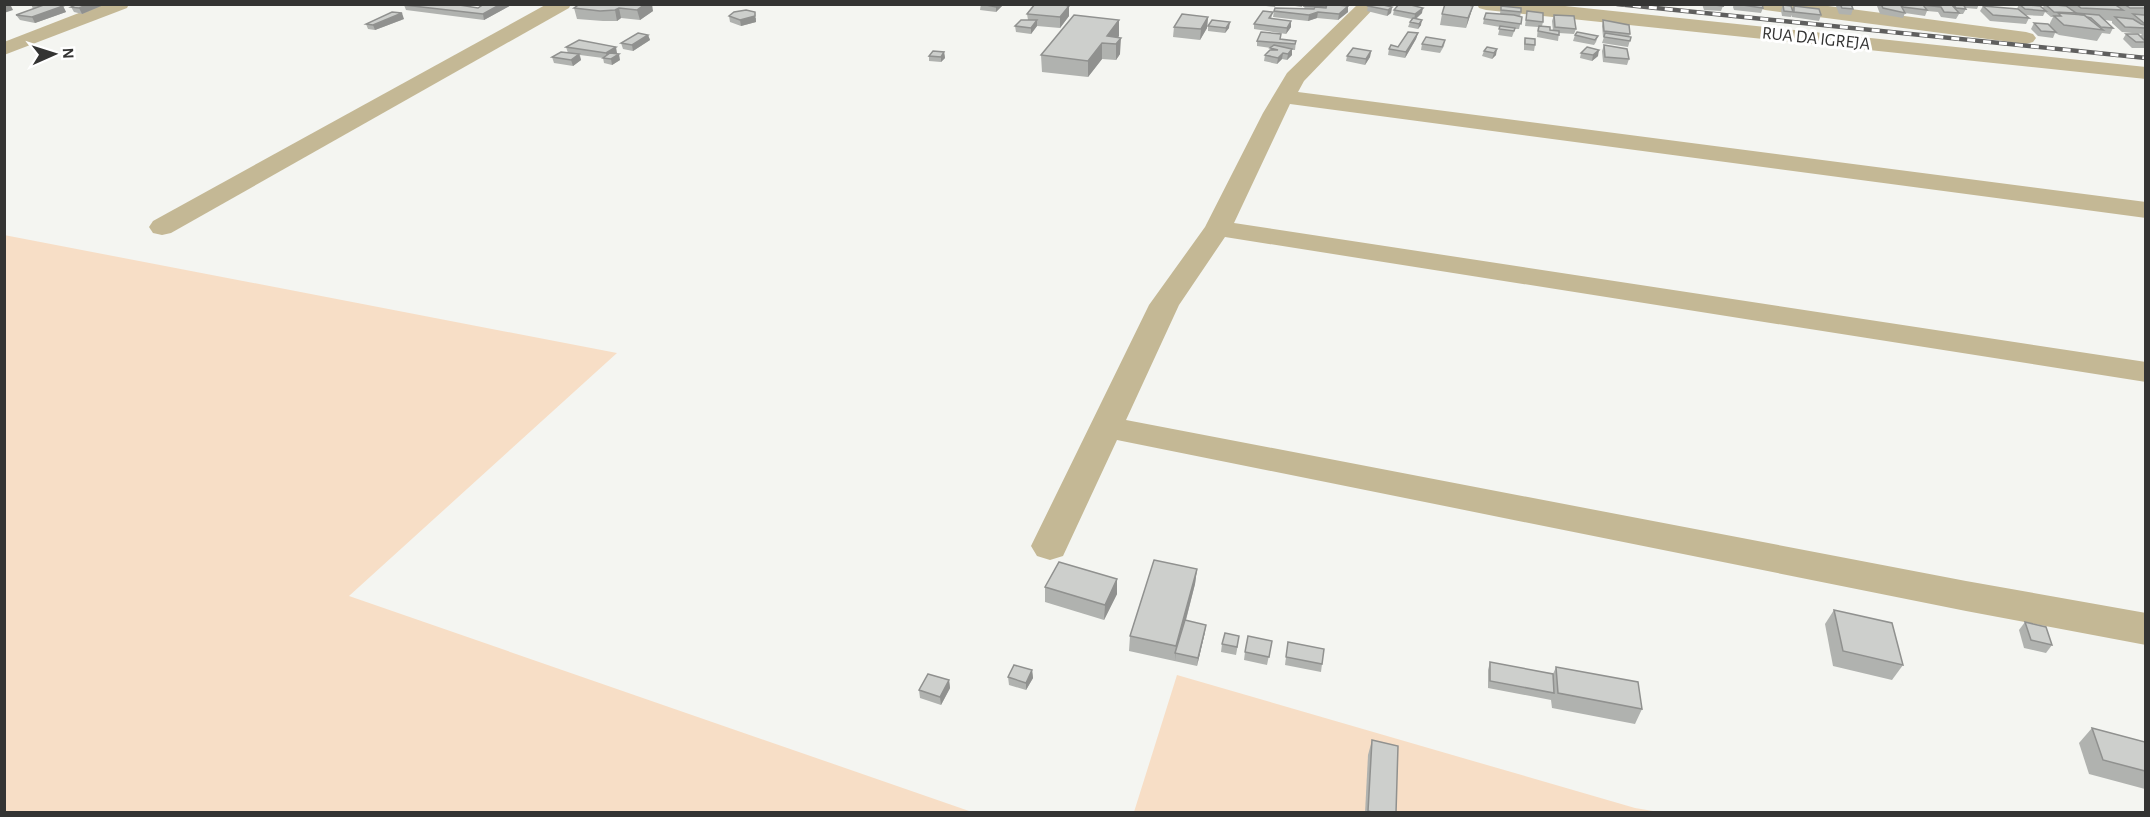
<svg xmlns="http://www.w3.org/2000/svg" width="2150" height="817" font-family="'Alegreya Sans',sans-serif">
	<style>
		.green { fill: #f7dec6 }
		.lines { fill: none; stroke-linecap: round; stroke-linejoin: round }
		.minor { fill: #c4b895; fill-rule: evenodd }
		.rail-casing { stroke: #5f5f5e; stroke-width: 4.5 }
		.rail { stroke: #fff; stroke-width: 3; stroke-dasharray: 8; stroke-linecap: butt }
		.wall { fill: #b0b2af }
		.shaded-wall { fill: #90918f }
		.building { fill: #cdcfcc; stroke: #90918f; stroke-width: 1.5 }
		.labels { text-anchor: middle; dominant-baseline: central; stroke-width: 6; stroke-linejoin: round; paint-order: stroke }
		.far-street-label { font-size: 18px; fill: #343433; stroke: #fff }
	</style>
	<rect width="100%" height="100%" fill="#f4f5f1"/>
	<g class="green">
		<polygon points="4,235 617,353 349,596 972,812 5,812"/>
		<polygon points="1177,675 1635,808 1659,812 1134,812"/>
	</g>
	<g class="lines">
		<g class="minor">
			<polygon points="102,4 129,4 127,8 4,55 4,42"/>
			<polygon points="547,4 571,4 569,8 171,233 162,235 153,233 149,227 153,221"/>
			<polygon points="1358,4 1378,4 1304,81 1298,92 2146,202 2146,218 1290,104 1234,223 2146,362 2146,382 1225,237 1179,305 1126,420 1966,581 2146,613 2146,645 1966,611 1117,440 1063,556 1050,560 1037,556 1031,546 1149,305 1205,227 1263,113 1287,73"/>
			<polygon points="1477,4 1546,4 2146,67 2146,79 1486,10 1479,8"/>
			<polygon points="1756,4 1813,4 2026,32 2033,34 2036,38 2033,42 2026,44 1765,10 1758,8"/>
		</g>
		<defs>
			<polyline id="rail" points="1617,4 2146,58"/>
		</defs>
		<use href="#rail" class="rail-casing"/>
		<use href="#rail" class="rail"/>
	</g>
	<g class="wall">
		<polygon points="31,4 63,6 66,12 35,23 20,20 16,15 33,9"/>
		<polygon points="78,4 106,4 82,14 74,12 71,7"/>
		<polygon points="484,4 513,4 484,20 406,10 404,5 478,8"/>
		<polygon points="580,4 653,11 640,20 621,18 617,21 603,21 577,19 574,8"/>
		<polygon points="981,4 1004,4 996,12 980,10"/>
		<polygon points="1266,4 1276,4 1275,7 1266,6"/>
		<polygon points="1281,4 1302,4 1302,7"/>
		<polygon points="1305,4 1348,6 1348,12 1338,20 1317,18 1308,21 1273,17 1274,11 1304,9"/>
		<polygon points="1702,4 1722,4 1723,6 1721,11 1704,10"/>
		<polygon points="1734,4 1762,4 1763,8 1761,13 1734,10 1733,7"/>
		<polygon points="1826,4 1866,4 1865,6 1851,6 1853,9 1851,15 1839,14 1836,6"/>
		<polygon points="1877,4 1979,4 1977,9 1966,8 1966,9 1963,14 1959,14 1956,19 1941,17 1938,12 1927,11 1925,16 1905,13 1903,18 1880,14 1877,6"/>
		<polygon points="2019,4 2043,8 2044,4 2064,5 2064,4 2145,4 2145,45 2144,48 2132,48 2123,39 2126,34 2143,39 2140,36 2142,34 2122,32 2112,23 2112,21 2105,20 2113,28 2110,34 2102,33 2097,41 2059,35 2055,33 2053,38 2038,36 2031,29 2034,23 2049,25 2053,17 2051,17 2045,12 2043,16 2025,15 2029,18 2026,24 1990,21 1980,11 1983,6 2017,9"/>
		<polygon points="1783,5 1792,9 1794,6 1821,15 1819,21 1792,17 1792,15 1791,17 1782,16 1781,10"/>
		<polygon points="1069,6 1069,16 1060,28 1037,26 1031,34 1016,32 1015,26 1028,20 1027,14"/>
		<polygon points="1368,6 1392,7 1391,13 1387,16 1367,11"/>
		<polygon points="1473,6 1466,28 1440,25 1442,14"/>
		<polygon points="1501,6 1521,12 1520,17 1522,17 1519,29 1515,29 1512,37 1498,35 1500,27 1483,24 1484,19 1500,14"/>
		<polygon points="1394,10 1422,13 1416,19 1421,25 1418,29 1408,27 1410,22 1412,19 1393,15"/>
		<polygon points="1527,11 1543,22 1542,26 1550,30 1553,31 1552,21 1554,15 1576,29 1574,34 1559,33 1558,41 1537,37 1538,27 1525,26"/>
		<polygon points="1273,12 1271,19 1291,27 1286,34 1254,29 1254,24"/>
		<polygon points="729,16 756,18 756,22 741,26 730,22"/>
		<polygon points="1208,17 1207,28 1200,40 1173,37 1174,27"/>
		<polygon points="404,19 375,30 368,29 366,24"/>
		<polygon points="1119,20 1119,36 1117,38 1120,54 1116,60 1102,59 1088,77 1042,72 1041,55"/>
		<polygon points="1603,20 1630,34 1629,37 1631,37 1628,47 1602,43 1604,37 1603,37 1602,26"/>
		<polygon points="1208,26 1229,28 1225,33 1208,31"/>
		<polygon points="1418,33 1416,39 1405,58 1388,55 1389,49 1398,47"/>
		<polygon points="648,35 650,40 633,51 623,49 621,43"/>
		<polygon points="1575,35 1598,36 1596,42 1594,45 1573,41"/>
		<polygon points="1525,38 1535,45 1534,51 1524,50 1524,43"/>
		<polygon points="1281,39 1296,41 1295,50 1292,50 1292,55 1287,60 1282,59 1277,64 1264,61 1265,55 1270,51 1271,48 1257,46 1257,41"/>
		<polygon points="1445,40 1444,46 1440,53 1421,50 1422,44"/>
		<polygon points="1604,45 1629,59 1627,65 1603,62 1602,51"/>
		<polygon points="566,47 617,53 615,54 620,60 612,65 604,63 603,58 580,55 581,60 573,66 554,63 552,57 568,53"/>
		<polygon points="1487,47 1496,55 1492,59 1482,56 1484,51"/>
		<polygon points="1371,51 1370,57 1365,65 1346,61 1347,56"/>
		<polygon points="944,52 945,58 941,62 929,61 929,56"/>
		<polygon points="1581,53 1598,56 1592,61 1580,58"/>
		<polygon points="1197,569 1195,584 1186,620 1205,632 1197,666 1129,651 1130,636"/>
		<polygon points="1117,579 1117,594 1104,620 1045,602 1045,587"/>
		<polygon points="1834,610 1903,665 1892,680 1833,666 1825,624"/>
		<polygon points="2025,622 2052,645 2046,653 2024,648 2019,630"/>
		<polygon points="1272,641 1267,665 1244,660 1245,652"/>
		<polygon points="1288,642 1322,664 1321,672 1285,665"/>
		<polygon points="1222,644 1238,644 1236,655 1221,652"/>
		<polygon points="1490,662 1553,674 1556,667 1642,709 1635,724 1552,708 1551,700 1488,688 1488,670"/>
		<polygon points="1032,670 1033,678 1026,690 1009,685 1008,677"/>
		<polygon points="949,680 950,688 941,705 920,698 919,690"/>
		<polygon points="2092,728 2145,742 2145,789 2089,774 2079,743"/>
		<polygon points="1372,740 1396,813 1365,813 1368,755"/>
	</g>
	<g class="shaded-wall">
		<polygon points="10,4 13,10 4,13 4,6"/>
		<polygon points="89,4 106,4 82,14 79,8"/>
		<polygon points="501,4 513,4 484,20 483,14"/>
		<polygon points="645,4 652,4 653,11 640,20 637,10"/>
		<polygon points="998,4 1004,4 996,12 996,7"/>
		<polygon points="63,6 66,12 35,23 32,17"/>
		<polygon points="1069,6 1069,16 1060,28 1060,17"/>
		<polygon points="1348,6 1348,12 1338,20 1339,14"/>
		<polygon points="1473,6 1470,16 1466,28 1468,18"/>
		<polygon points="1392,7 1391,13 1387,16 1388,10"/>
		<polygon points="619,8 621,18 617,21 615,10"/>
		<polygon points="1423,8 1422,13 1414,20 1415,14"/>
		<polygon points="755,12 756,22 741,26 740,20"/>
		<polygon points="1318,12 1317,18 1308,21 1309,15"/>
		<polygon points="402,13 404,19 375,30 373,25"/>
		<polygon points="1208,17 1207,28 1200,40 1201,29"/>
		<polygon points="1037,20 1037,26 1031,34 1031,28"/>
		<polygon points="1119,20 1119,36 1113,44 1107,36"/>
		<polygon points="1422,20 1421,25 1418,29 1419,24"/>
		<polygon points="1291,21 1291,27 1286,34 1287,28"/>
		<polygon points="1230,22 1229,28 1225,33 1226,28"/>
		<polygon points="1418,33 1416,39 1405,58 1406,52"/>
		<polygon points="648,35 650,40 633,51 632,45"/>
		<polygon points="1121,38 1120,54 1116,60 1116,44"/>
		<polygon points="1102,43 1102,59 1088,77 1088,61"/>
		<polygon points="616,47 617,53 607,59 606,53"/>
		<polygon points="1292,49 1292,55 1287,60 1288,54"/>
		<polygon points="1497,49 1496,55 1492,59 1494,53"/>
		<polygon points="1599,50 1598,56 1592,61 1593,55"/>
		<polygon points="1371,51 1370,57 1365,65 1366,59"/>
		<polygon points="944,52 945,58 941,62 941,57"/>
		<polygon points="1283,53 1282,59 1277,64 1278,58"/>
		<polygon points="579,54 581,60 573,66 571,60"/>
		<polygon points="619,54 620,60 612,65 611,59"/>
		<polygon points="1197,569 1195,584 1177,654 1175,653 1175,661 1176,646"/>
		<polygon points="1117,579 1117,594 1104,620 1105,605"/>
		<polygon points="1206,625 1205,632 1197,666 1198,658"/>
		<polygon points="1032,670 1033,678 1026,690 1026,683"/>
		<polygon points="949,680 950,688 941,705 940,697"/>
	</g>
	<g class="building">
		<polygon points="53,4 63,6 32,17 16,15 41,6 31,4"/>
		<polygon points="78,4 89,4 79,8 71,7"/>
		<polygon points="453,4 478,8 484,4 501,4 483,14 404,5"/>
		<polygon points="580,4 645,4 637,10 619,8 615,10 600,11 574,8"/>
		<polygon points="981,4 998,4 996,7"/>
		<polygon points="1035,4 1059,4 1069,6 1060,17 1027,14"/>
		<polygon points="1305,4 1327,4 1326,7 1304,6"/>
		<polygon points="1327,4 1348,6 1339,14 1318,12 1309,15 1274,11 1275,8 1314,9 1315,7 1326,8"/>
		<polygon points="1370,4 1379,4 1392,7 1388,10 1368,6"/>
		<polygon points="1399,4 1407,4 1423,8 1415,14 1394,10"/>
		<polygon points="1445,4 1464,4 1473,6 1468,18 1442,14"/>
		<polygon points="1707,4 1722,4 1723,6"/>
		<polygon points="1762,4 1763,8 1736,4"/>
		<polygon points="1840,4 1851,4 1853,9 1842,8"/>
		<polygon points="1881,4 1900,4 1905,13 1883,8"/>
		<polygon points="1901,4 1951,4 1959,13 1944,12 1941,7 1923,5 1927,10 1903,7"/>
		<polygon points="1953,4 1963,4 1966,9 1956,8"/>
		<polygon points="2019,4 2040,6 2046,11 2025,9"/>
		<polygon points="2045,4 2066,6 2076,13 2054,12"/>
		<polygon points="2076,4 2114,4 2123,10 2081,8"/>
		<polygon points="2124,4 2145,4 2145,8 2130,8"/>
		<polygon points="1783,5 1791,6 1793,12 1784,11"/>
		<polygon points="1501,6 1521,8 1521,12 1501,10"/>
		<polygon points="1794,6 1819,9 1821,15 1794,12"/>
		<polygon points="1983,6 2018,9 2029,18 1993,15"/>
		<polygon points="746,10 755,12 755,16 740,20 729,16 734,12"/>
		<polygon points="1263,11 1273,12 1269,18 1291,21 1287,28 1254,24"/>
		<polygon points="1527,11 1543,13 1543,22 1526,20"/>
		<polygon points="392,12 402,13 373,25 366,24"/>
		<polygon points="1486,13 1514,15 1522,17 1521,24 1484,19"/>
		<polygon points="2058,13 2084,15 2103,30 2064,25 2054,16 2061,16"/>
		<polygon points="2075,13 2099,15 2113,28 2101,27 2091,18 2087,17 2084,15 2077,14"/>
		<polygon points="1182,14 1208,17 1201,29 1174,27"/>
		<polygon points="2133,14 2144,15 2145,16 2145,24"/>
		<polygon points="1074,15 1119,20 1107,36 1121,38 1116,44 1102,43 1088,61 1041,55"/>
		<polygon points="1554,15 1574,16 1576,29 1555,27"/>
		<polygon points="2115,17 2133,19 2141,24 2145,25 2145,28 2125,27"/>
		<polygon points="1413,18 1422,20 1419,24 1410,22"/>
		<polygon points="1021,20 1037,20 1031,28 1015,26"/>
		<polygon points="1212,20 1230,22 1226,28 1208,26"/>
		<polygon points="1603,20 1629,25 1630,34 1604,31"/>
		<polygon points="2034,23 2048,24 2056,32 2041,31"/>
		<polygon points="1500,26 1515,28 1514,31 1499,29"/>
		<polygon points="1539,26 1550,27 1550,30 1559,31 1559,35 1538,31"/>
		<polygon points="1261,32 1281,34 1280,39 1296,41 1295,44 1257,41"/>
		<polygon points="1408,32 1418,33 1406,52 1389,49 1391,45 1398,47"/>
		<polygon points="1577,32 1598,36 1595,40 1575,35"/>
		<polygon points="638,33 648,35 632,45 621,43"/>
		<polygon points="1605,33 1631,37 1630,41 1604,37"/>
		<polygon points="2126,34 2138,34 2145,41 2145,42 2136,42"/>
		<polygon points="1426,37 1445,40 1442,47 1422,44"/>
		<polygon points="1525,38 1535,39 1535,45 1525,44"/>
		<polygon points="579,40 616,47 606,53 566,47"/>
		<polygon points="1274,45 1292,49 1288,54 1283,53 1278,58 1265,55 1270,50 1278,50 1270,48"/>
		<polygon points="1604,45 1627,49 1629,59 1605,57"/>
		<polygon points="1487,47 1497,49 1494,53 1484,51"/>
		<polygon points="1587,47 1599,50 1593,55 1581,53"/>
		<polygon points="1353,48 1371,51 1366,59 1347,56"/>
		<polygon points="933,51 944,52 941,57 929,56"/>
		<polygon points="561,52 579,54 571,60 552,57"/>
		<polygon points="610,53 619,54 611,59 603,58"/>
		<polygon points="1154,560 1197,569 1176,646 1130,636"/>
		<polygon points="1059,562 1117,579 1105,605 1045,587"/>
		<polygon points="1834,610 1892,623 1903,665 1843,651"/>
		<polygon points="1185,620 1206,625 1198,658 1175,653"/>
		<polygon points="2025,622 2046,627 2052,645 2031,640"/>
		<polygon points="1225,633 1239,636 1237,647 1222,644"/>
		<polygon points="1248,636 1272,641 1269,657 1245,652"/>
		<polygon points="1288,642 1324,649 1322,664 1286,657"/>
		<polygon points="1490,662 1553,674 1554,693 1490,681"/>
		<polygon points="1014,665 1032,670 1026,683 1008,677"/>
		<polygon points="1556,667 1638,682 1642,709 1558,693"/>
		<polygon points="928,674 949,680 940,697 919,690"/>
		<polygon points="2092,728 2145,742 2145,771 2103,760"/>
		<polygon points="1372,740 1398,746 1396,813 1375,813 1368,811"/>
	</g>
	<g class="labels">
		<g class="far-street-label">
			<text transform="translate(1816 39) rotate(6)">RUA DA IGREJA</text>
		</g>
	</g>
	<rect width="2150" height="817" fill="none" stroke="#343433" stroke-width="12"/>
	<g transform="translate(54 54) rotate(87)" stroke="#ffffff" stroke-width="4.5" paint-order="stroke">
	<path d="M0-4.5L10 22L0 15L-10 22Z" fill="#343433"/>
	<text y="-9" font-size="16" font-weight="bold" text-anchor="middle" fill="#343433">N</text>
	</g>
</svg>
